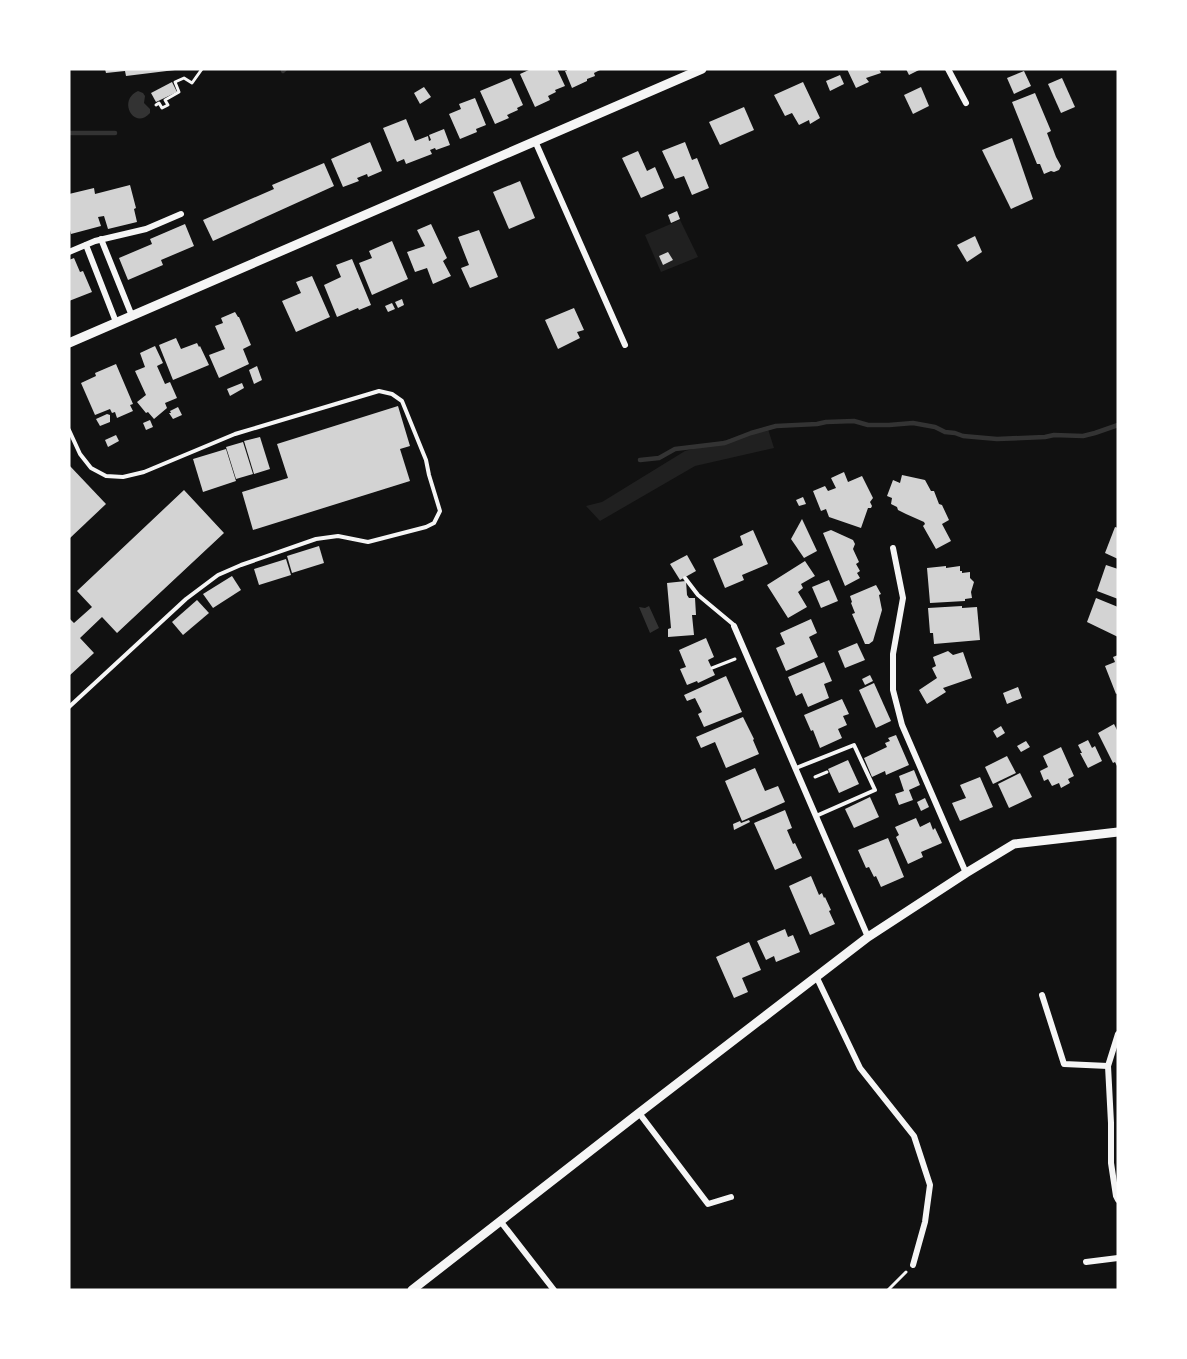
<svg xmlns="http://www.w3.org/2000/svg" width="1187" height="1359" font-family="Signika,sans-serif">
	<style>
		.green { fill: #202020 }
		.water { fill: #333 }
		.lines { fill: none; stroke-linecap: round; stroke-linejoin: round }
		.stream { stroke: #333; stroke-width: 4.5 }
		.building { fill: #d3d3d3 }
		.path { stroke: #f5f5f5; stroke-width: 3 }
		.service { stroke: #f5f5f5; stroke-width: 4 }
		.minor { stroke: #f5f5f5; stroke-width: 6 }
		.tertiary { stroke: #f5f5f5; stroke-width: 9 }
	</style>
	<rect width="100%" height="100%" fill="#111"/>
	<g class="green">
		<polygon points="680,220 698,257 661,272 645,235"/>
		<polygon points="768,429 774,448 695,466 600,521 586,506 602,502 685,451"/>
	</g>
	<g class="water">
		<path d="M138,91l5,2 2,3 -1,7 6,6v4c-16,18 -33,-13 -12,-22z"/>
		<polygon points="649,606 659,628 650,633 639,607 645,608"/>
	</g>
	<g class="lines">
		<g class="stream">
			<polyline points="283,71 285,69"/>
			<polyline points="69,133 115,133"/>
			<polyline points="640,460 659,458 675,449 725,443 751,433 776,426 817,424 826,422 854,421 868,425 889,425 913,423 935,427 945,432 955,433 963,436 997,439 1045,437 1054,435 1083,436 1095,433 1118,425"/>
		</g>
	</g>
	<g class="building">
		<polygon points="105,69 175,69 175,70 126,76 125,71 106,73"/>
		<polygon points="531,69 557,69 565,86 555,90 556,92 548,96 550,100 535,107 520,74"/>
		<polygon points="566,69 602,69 594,73 595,76 587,79 587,81 572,88 565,71 567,71"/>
		<polygon points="847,69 879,69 881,73 866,78 869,82 856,88"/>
		<polygon points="906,69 921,69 909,75"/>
		<polygon points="1024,71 1031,86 1014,94 1007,78"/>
		<polygon points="840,75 844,84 830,91 826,81"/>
		<polygon points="511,78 523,105 517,108 518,110 507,115 509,118 495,124 480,91"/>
		<polygon points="1062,78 1075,107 1061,113 1048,84"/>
		<polygon points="172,82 177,92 156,102 151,93"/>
		<polygon points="803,82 820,118 810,124 809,120 799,125 792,113 785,116 774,95"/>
		<polygon points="424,87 431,97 420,104 414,93"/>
		<polygon points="921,87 929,106 913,114 904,95"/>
		<polygon points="1035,93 1051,131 1047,133 1056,157 1061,166 1059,170 1054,172 1051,171 1044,174 1040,164 1037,164 1012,102"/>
		<polygon points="475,98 486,125 476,129 477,132 460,139 449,114 461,109 459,104"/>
		<polygon points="744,107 754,130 720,145 709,122"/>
		<polygon points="406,119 415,141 428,136 429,141 431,140 429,135 444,129 450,145 436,150 435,148 430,150 432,154 406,164 404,159 397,162 383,128"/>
		<polygon points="1012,138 1033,199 1011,209 982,150"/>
		<polygon points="370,142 382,171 368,177 367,174 357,178 359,181 343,187 331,159"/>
		<polygon points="685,142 692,160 697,158 709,188 692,195 684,176 675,179 662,151"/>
		<polygon points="638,151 647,171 655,167 664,188 641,198 622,158"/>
		<polygon points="324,163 334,186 213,241 203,220 274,189 272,185"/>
		<polygon points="520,181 535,218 509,229 493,192"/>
		<polygon points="130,185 136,208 134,209 137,222 108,229 104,216 98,217 101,226 71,234 69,226 69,194 94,188 95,194"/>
		<polygon points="677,211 680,219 671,223 668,215"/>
		<polygon points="185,224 194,246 161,260 163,265 128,280 119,258 152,244 150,239"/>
		<polygon points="431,224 447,258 443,261 451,276 433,284 427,268 415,272 407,252 425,246 417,230"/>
		<polygon points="479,230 498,277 470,288 461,268 469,265 458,237"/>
		<polygon points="975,236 982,252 967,262 957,245"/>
		<polygon points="392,241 408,279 372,295 359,263 372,258 369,251"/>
		<polygon points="668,252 673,260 663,265 659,256"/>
		<polygon points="74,258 80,272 83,271 92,292 69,301 69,260"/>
		<polygon points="352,259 371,305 359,310 358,308 337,317 324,285 341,277 336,265"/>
		<polygon points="312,276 330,317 296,332 282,301 301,293 296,282"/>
		<polygon points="402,299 404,305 398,308 395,302"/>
		<polygon points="392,303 395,309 388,312 385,306"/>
		<polygon points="574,308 584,330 577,332 580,338 558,349 545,320"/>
		<polygon points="235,312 238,317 239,317 251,345 243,349 249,364 219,378 209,355 225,349 215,326 223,323 221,318"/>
		<polygon points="176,338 181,349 197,343 199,347 200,346 209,365 173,380 159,345"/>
		<polygon points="155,346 163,363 157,366 165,384 170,382 177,398 165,403 167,408 154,419 148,412 146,413 137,402 146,395 135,371 145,367 140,353"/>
		<polygon points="116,364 133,404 130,405 133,411 117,418 115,412 112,413 110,409 95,415 81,383 96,376 95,373"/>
		<polygon points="257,366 262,380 254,384 249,370"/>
		<polygon points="242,383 244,388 230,396 227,389"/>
		<polygon points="398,406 410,446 400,449 410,481 253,530 242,492 288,478 277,444"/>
		<polygon points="178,407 182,415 173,419 169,413 171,413 170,411"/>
		<polygon points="107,414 110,415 110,422 100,426 96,419"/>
		<polygon points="150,420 153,427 146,430 143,423"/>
		<polygon points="116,435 119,441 108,447 105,440"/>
		<polygon points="260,437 270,469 254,474 244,441"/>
		<polygon points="243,442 253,474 236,479 226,447"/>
		<polygon points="226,449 236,481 203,492 193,459"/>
		<polygon points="69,465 106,504 69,539"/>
		<polygon points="844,472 848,482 862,476 873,498 870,502 872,506 871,508 868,508 861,528 829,517 826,509 821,511 813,491 825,486 828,491 836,488 831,478"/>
		<polygon points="902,475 925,480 931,491 934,491 939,504 942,505 949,520 942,524 951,541 936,549 923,526 925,524 924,522 906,514 898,510 897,507 891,504 892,498 887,496 893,480 900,483"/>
		<polygon points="184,490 224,533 117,633 102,617 80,638 94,653 69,676 69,618 74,623 92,607 77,591"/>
		<polygon points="803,497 806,504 799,506 796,500"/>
		<polygon points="802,519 817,551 804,558 791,539"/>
		<polygon points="1115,527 1118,528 1118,559 1105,553"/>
		<polygon points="753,530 768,564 742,575 744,580 725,588 713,559 743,545 740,536"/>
		<polygon points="831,530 853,540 855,544 853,549 859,562 856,564 860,571 857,573 860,578 845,586 823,533"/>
		<polygon points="319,546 324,563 292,573 287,556"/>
		<polygon points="687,555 696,571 680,580 670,564"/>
		<polygon points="286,559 291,575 259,585 254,569"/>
		<polygon points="805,561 815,576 801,584 803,588 798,592 807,607 788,618 767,585"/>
		<polygon points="1106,565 1118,569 1118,599 1097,591"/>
		<polygon points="946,566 946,568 960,566 960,571 962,571 962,573 970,572 970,578 974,582 971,592 972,598 965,599 965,601 930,603 927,568"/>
		<polygon points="232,576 241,590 213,608 203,594"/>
		<polygon points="829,580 838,601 821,608 812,587"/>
		<polygon points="686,581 687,595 689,598 695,598 696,615 692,615 694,635 668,637 668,629 671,628 667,583"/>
		<polygon points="876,585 881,594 879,595 882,610 873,641 869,644 865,644 852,614 855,613 851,603 852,602 850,596"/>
		<polygon points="1096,598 1118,607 1118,637 1087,622"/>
		<polygon points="197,600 209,613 183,635 172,622"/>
		<polygon points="962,606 962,608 977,607 980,640 934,644 933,633 930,633 928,608"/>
		<polygon points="811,619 817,633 809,637 818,657 786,671 776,648 785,644 780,633"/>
		<polygon points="706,638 714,657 708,660 715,675 698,683 697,681 687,685 680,669 686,667 679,650"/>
		<polygon points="857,643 865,660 845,668 838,651"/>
		<polygon points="948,651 953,655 963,652 972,678 943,688 946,692 927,704 919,690 937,678 932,668 936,666 933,657"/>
		<polygon points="1118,655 1118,693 1116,694 1105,666 1115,662 1113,657"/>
		<polygon points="824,662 832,681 824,684 829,698 808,707 802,693 796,696 788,677"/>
		<polygon points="870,675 873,681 865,685 862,679"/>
		<polygon points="726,676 742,712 704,727 698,714 702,712 695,698 687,701 684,695"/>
		<polygon points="874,683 891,721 876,728 859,690"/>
		<polygon points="1018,687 1022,698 1007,704 1003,693"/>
		<polygon points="842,699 849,714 843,716 847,725 838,729 842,738 820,748 813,730 811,731 804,715"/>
		<polygon points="743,717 754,739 753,740 759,754 726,768 715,742 701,748 696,737"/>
		<polygon points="1114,724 1118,732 1118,768 1115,762 1113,763 1098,733"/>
		<polygon points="1001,726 1005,733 997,738 993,731"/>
		<polygon points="896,735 909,765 886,775 885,771 872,777 864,758 887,747 885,743 890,741 888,738"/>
		<polygon points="1088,740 1092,748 1095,746 1102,761 1088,768 1080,753 1082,753 1078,745"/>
		<polygon points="1026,741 1030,747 1021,752 1017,746"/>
		<polygon points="1061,747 1074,776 1068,779 1070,783 1061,788 1059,783 1052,786 1048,779 1044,781 1040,771 1048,767 1043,756"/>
		<polygon points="1007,756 1016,773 993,784 985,767"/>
		<polygon points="848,760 859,784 839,793 828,769"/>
		<polygon points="755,768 765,791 778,786 785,802 742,821 725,781"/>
		<polygon points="914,770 920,785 909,790 913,800 899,805 895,794 904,791 899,776"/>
		<polygon points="1020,773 1032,797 1009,808 998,784"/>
		<polygon points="980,777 993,807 960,821 952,803 966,798 960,785"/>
		<polygon points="870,797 879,817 854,828 845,809"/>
		<polygon points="925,798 929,807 921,811 917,802"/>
		<polygon points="785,810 792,828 787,830 793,844 795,843 802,858 775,870 754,823"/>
		<polygon points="916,818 920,827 930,822 933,830 935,828 942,843 921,852 923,857 908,864 896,837 899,835 895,827"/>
		<polygon points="749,820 750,822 734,830 733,824 740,821 741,823"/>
		<polygon points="888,838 904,877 881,887 876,876 874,877 869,867 866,868 858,850"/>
		<polygon points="811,876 819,895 822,893 824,898 825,897 831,910 829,911 835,924 810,935 789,886"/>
		<polygon points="785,929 788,937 793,935 800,952 776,962 774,956 766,960 757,941"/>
		<polygon points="749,942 761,970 742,978 748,992 734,998 716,957"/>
	</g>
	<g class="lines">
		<g class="path">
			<polyline points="156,105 159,103 162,108 168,105 165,100 179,92 175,82 184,78 192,83 202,69"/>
			<polyline points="712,668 735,659"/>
			<polyline points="815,777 827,772"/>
			<polyline points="888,1290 906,1272"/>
		</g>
		<g class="service">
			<polyline points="69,430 80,454 91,468 106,476 123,477 144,472 235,434 379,391 392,394 402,401 426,460 429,475 440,511 434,523 426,527 368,542 338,536 316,539 241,565 218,575 186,599 69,707"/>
			<polyline points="685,578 698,595 734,625"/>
			<polyline points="796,768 854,745 875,790 816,816"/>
		</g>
		<g class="minor">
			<polyline points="948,69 966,103"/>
			<polyline points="535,141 625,345"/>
			<polyline points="101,239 132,316"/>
			<polyline points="86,245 116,322"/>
			<polyline points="69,252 95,241 146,229 181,214"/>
			<polyline points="893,548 903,598 893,654 893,690 902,725 966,873"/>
			<polyline points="734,626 868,937"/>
			<polyline points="817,978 860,1068 914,1136 930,1185 925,1222 913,1265"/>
			<polyline points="1042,995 1064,1064 1108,1066"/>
			<polyline points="1118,1034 1108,1066 1111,1123 1111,1163 1116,1196 1118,1200"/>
			<polyline points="639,1113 708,1204 731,1197"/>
			<polyline points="501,1222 554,1290"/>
			<polyline points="1086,1262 1118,1258"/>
		</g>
		<g class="tertiary">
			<polyline points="69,343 702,69"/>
			<polyline points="412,1290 639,1113 868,937 966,873 1014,844 1118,832"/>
		</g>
	</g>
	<rect width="1187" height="1359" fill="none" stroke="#ffffff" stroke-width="141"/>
</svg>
